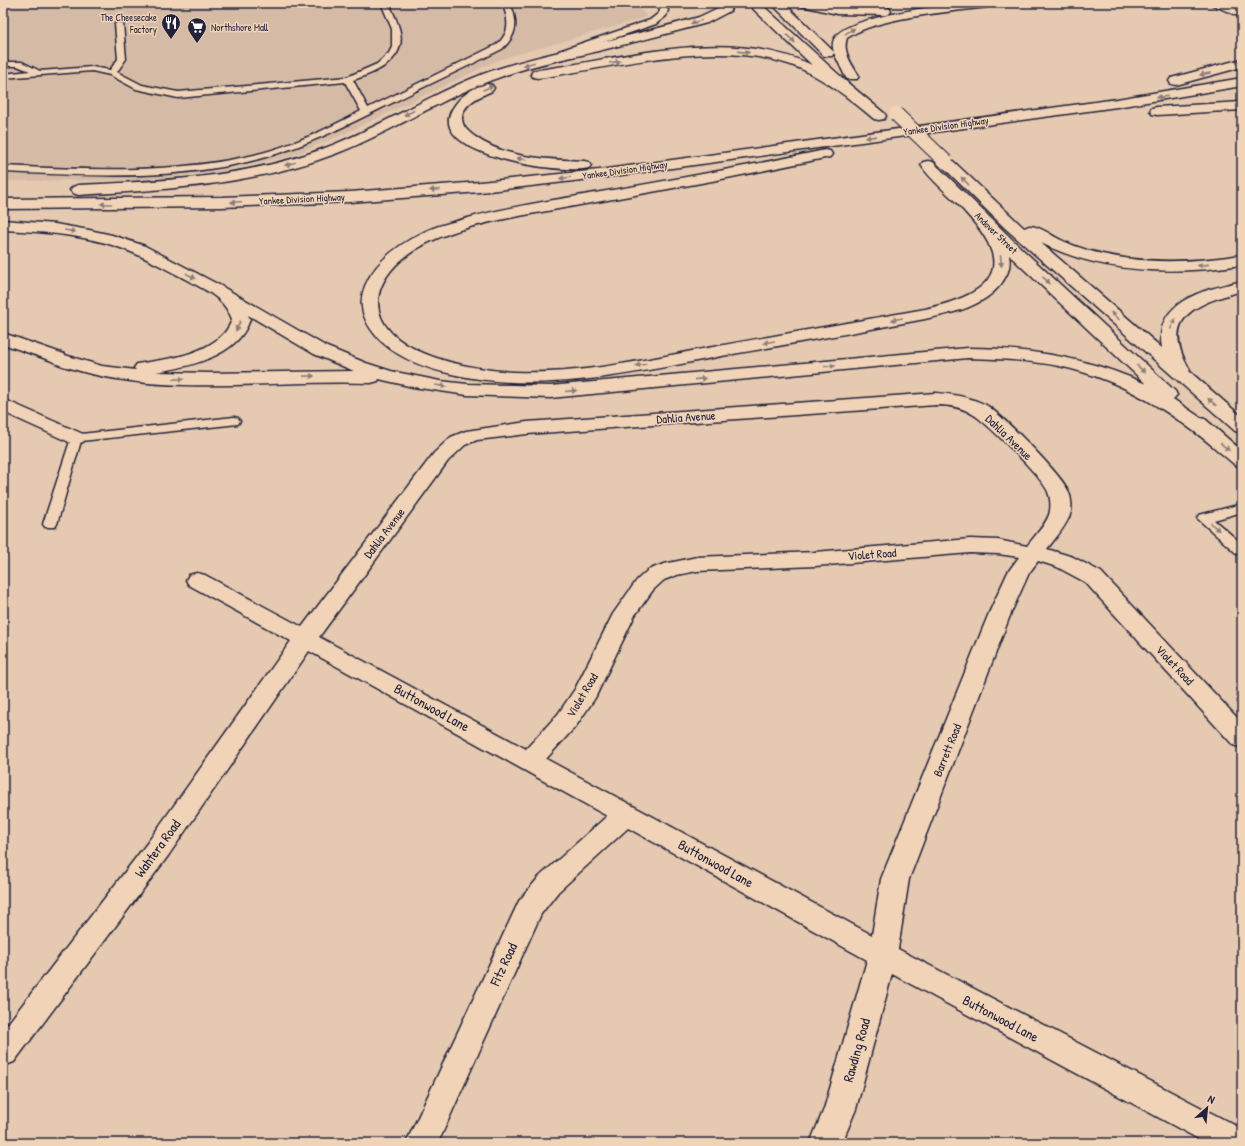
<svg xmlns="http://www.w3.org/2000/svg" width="1245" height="1146" font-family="'Patrick Hand',sans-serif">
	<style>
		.built { fill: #d5bba6 }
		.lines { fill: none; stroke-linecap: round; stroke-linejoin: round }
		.lane-casing { stroke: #22223b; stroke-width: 3 }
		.street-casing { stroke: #22223b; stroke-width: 3 }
		.secondary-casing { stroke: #22223b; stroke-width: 3 }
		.highway-casing { stroke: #22223b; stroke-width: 3 }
		.lane { fill: #f1d4b7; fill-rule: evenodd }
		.street { fill: #f1d4b7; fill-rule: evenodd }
		.secondary { fill: #f1d4b7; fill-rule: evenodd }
		.highway { fill: #f1d4b7; fill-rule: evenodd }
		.highway-bridge-casing { stroke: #22223b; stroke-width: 16; stroke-linecap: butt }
		.highway-bridge { stroke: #f1d4b7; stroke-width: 14 }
		.oneway { fill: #8a7b79 }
		.labels { text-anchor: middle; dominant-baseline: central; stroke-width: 3; stroke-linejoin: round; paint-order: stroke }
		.far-poi-label { font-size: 10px; fill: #22223b; stroke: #f1d4b7; text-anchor: end }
		.far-street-label { font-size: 10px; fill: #22223b; stroke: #f1d4b7 }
		.street-label { font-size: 12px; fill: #22223b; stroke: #f1d4b7 }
		.near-street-label { font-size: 14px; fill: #22223b; stroke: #f1d4b7 }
	</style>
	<rect width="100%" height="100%" fill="#e5c9b0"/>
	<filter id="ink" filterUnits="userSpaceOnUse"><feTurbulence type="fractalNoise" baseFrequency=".025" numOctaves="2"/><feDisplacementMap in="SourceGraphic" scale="8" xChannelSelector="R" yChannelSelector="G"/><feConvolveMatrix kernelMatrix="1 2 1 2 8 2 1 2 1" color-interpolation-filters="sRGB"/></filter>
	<g filter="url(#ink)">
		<polygon class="built" points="3,3 633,3 647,17 498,60 344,134 291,156 223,171 144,180 3,181"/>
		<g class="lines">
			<defs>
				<g id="lane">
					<path d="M381,3h8c4,10 9,19 11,29 6,29 -25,41 -47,48l15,28 128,-63c15,-12 13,-26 6,-42h8c8,18 8,32 -8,46 -35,18 -71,34 -106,52 -45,22 -88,45 -137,58 -83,22 -171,17 -256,13v-6c84,4 169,8 251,-11 38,-9 73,-26 107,-44l-16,-29 -167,16 -42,-9 -26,-14 -18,-4 -89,7v-4l27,-3 -13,-5h-14v-4h19l18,9 52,-4 18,3 8,-11 -3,-35 4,-2 4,2 3,35 -9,13 25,13 36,7 169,-15 30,-13 12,-11 3,-6v-18z"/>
					<polygon points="654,3 662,3 668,10 666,16 656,24 565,55 559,55 558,53 559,51 650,20 659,13 660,10"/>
					<polygon points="234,417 238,418 240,421 238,424 81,441 57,524 55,527 45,527 43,524 72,435"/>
					<polygon points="1242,504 1242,512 1214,520 1242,544 1242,555 1237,554 1197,518 1199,515"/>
				</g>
				<g id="street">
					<path d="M936,393c18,1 34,4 50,12 14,8 79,73 83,88 2,4 3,13 2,18 -2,12 -17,29 -24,38l26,8 28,15 141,151v25l-9,-3 -148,-163 -28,-15 -19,-6 -9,12 -18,40 -102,266 -11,70 344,180v14h-36l-314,-169 -36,135 -14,34h-32l14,-34 43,-149 -239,-132 -70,64 -17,22 -103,229h-32l113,-242 20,-24 68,-61 -298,-165 -141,205 -154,206 -11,4v-36l145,-188 143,-201 -102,-56 -3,-5 3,-5 8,-2 8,2 97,52 132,-174 17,-16 15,-6 61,-9zM936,405c14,0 26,2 38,10 13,8 69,63 74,77 2,4 3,13 2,18 0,10 -16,27 -23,36l-29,-6 -28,-1 -155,13 -118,5 -33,7 -16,6 -11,10 -24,34 -38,75 -17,25 -32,35 -207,-112 129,-176 17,-16 12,-5 50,-6zM970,553l28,1 21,3 -11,15 -19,41 -108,266 -9,56 -326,-176 30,-33 19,-28 40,-83 18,-25 11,-10 13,-5 20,-4 118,-5z"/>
					<polygon points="3,399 83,434 86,438 83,442 76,444 69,442 3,412"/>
				</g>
				<polygon id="secondary" points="3,333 64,354 67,358 64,362 58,363 3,344"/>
				<g id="highway">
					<path d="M723,3h12l-5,8 -23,12c-40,11 -81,21 -121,31 -28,6 -56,12 -83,22 -59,20 -110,56 -168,78 -82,31 -170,36 -257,41l-5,-2 -3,-3 3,-3 5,-2c83,-4 168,-7 247,-37 58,-22 110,-57 169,-78 30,-10 60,-17 91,-24 38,-9 76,-18 114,-29l23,-11z"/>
					<path d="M747,3h13l89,81 35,29 2,3 -2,3 -5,1 -5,-1c-24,-20 -46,-38 -75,-51 -77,-32 -181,-1 -261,10l-5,-1 -2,-3 2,-3 5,-1c89,-12 188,-44 274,-5z"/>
					<path d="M771,3h13l50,49c-2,-6 -2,-12 3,-17 13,-17 101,-30 125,-32 10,-1 21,0 31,0l-2,2 -4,2c-38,5 -110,10 -140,31 -5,13 5,27 12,38l-2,3h-10l-2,-3 -11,-23 -2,3h-8z"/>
					<polygon points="796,3 820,3 837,6 885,7 889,8 891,11 889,14 885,15 837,14 798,5"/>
					<polygon points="1211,3 1227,3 1242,10 1242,18 1213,5"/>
					<polygon points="1242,59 1242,67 1176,85 1171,84 1169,81 1171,78"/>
					<polygon points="1242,78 1242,86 1117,107 599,178 480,192 350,202 222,207 3,209 3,199 222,197 350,192 480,182 599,170 1117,99"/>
					<path d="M487,84l5,1 2,3 -2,3c-12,5 -30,13 -30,28 1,9 6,12 12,17 31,23 73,23 110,25l5,1 2,3 -2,3c-26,7 -166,-13 -136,-60 7,-12 20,-21 34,-24z"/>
					<polygon points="1242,102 1242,110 1157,115 1152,114 1150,111 1152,108 1157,107"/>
					<path d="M825,150l5,1 2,3 -2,3 -118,24 -198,36c-38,8 -78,16 -109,40 -13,10 -26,26 -27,44 -1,54 96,69 136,71 67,3 134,-13 199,-25 70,-13 141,-25 212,-38 26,-6 78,-19 67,-56 -5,-19 -23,-36 -35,-50 -12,-12 -27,-24 -36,-38l2,-3 5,-1 5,1 89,87 153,142 2,4 -4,4 28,19 4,1 37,32v16l-7,-2c-51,-45 -108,-85 -176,-99 -30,-6 -60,-7 -91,-8l-418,40 -83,-3 -54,-8 -34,-8 -1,2 -7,2c-97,-4 -208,15 -301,-15 -7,-2 -17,-4 -21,-10l3,-4 6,-1 44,13 34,4 -2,-2 3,-4c10,-2 20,-3 30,-5 23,-4 58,-15 65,-40 -9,-22 -25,-28 -45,-39 -23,-12 -45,-25 -69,-33 -37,-13 -77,-15 -115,-17v-10l52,4 34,6 23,5 33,11 76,40 106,61 39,16 25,8 49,10 27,3 83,2 418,-38c63,0 121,10 178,36l-137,-129c2,12 -1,19 -8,29 -18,23 -48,29 -76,35 -64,12 -128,24 -192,35 -92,17 -184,41 -277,21 -28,-6 -59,-16 -79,-38 -13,-15 -20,-32 -12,-51 11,-26 36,-43 61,-55 13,-6 28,-9 42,-13 40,-11 81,-17 121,-24 79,-13 158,-28 236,-44zM248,315l66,39 40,17 -143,2 -55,-1c33,-5 83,-16 94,-53z"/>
					<path d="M948,160l5,1 71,67c1,0 4,-2 6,-2 10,0 22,10 31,14 8,4 17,7 26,10 50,15 103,13 155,5v10c-68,10 -139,9 -201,-22l121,105c-9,-48 46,-59 80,-67v10c-45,12 -84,26 -52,79l-1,1 53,46v16l-7,-2 -230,-203 -62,-61 -2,-3 2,-3z"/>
				</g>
			</defs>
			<use href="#lane" class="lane-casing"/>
			<use href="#street" class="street-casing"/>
			<use href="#secondary" class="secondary-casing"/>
			<use href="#highway" class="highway-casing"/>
			<use href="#lane" class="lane"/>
			<use href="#street" class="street"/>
			<use href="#secondary" class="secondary"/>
			<use href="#highway" class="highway"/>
			<defs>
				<polyline id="highway-bridge" points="896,114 946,162"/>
			</defs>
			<use href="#highway-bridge" class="highway-bridge-casing"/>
			<use href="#highway-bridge" class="highway-bridge"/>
		</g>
		<defs><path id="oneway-solid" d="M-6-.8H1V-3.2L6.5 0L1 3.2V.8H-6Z"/></defs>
		<g class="oneway">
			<use href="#oneway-solid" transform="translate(696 22) rotate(164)"/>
			<use href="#oneway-solid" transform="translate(850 31) rotate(-31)"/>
			<use href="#oneway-solid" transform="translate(791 39) rotate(43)"/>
			<use href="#oneway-solid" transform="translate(744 52) rotate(6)"/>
			<use href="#oneway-solid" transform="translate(615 62) rotate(-9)"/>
			<use href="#oneway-solid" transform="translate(529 64) rotate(164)"/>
			<use href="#oneway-solid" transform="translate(1205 74) rotate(168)"/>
			<use href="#oneway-solid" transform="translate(488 88) rotate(-23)"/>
			<use href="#oneway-solid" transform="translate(1162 97) rotate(172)"/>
			<use href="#oneway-solid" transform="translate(409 113) rotate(154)"/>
			<use href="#oneway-solid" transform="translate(871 137) rotate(172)"/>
			<use href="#oneway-solid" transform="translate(522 159) rotate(-170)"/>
			<use href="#oneway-solid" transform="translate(290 164) rotate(164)"/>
			<use href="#oneway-solid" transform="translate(565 178) rotate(173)"/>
			<use href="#oneway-solid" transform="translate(965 181) rotate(-135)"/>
			<use href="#oneway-solid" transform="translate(435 190) rotate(175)"/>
			<use href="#oneway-solid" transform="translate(236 202) rotate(178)"/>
			<use href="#oneway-solid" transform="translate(106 204) rotate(180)"/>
			<use href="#oneway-solid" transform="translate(70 231) rotate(9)"/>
			<use href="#oneway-solid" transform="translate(1001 261) rotate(85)"/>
			<use href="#oneway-solid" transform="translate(1203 265) rotate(174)"/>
			<use href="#oneway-solid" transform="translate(191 276) rotate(29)"/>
			<use href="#oneway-solid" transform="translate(1046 280) rotate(43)"/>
			<use href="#oneway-solid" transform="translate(1115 316) rotate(-139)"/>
			<use href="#oneway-solid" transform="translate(897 319) rotate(170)"/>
			<use href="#oneway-solid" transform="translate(1173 324) rotate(-64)"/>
			<use href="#oneway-solid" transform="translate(238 326) rotate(115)"/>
			<use href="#oneway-solid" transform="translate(769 342) rotate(170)"/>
			<use href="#oneway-solid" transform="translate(641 365) rotate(170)"/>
			<use href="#oneway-solid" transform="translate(830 366) rotate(-5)"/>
			<use href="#oneway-solid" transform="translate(1141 369) rotate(43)"/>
			<use href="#oneway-solid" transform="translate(309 376) rotate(-1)"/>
			<use href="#oneway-solid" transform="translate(179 379) rotate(-1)"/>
			<use href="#oneway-solid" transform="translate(700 379) rotate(-6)"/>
			<use href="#oneway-solid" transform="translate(441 386) rotate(9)"/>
			<use href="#oneway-solid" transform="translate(571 391) rotate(-5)"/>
			<use href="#oneway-solid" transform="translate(1212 402) rotate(-139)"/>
			<use href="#oneway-solid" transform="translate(1225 447) rotate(40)"/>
			<use href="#oneway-solid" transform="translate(1215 527) rotate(42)"/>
		</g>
	</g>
	<defs>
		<symbol id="restaurant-pin" viewBox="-11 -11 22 30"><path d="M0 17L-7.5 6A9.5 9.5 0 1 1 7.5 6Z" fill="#22223b" stroke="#f1d4b7"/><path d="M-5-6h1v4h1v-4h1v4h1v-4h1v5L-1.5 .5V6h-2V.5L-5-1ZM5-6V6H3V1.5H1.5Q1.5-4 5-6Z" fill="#fff"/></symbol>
		<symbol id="supermarket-pin" viewBox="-11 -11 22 30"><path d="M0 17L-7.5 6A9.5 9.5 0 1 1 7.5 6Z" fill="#22223b" stroke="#f1d4b7"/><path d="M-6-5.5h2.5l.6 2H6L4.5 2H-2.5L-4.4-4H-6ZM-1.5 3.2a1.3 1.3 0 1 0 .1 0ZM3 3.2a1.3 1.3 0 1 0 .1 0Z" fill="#fff"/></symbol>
	</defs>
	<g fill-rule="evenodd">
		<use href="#restaurant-pin" x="160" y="12" width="22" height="30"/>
		<use href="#supermarket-pin" x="186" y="16" width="22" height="30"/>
	</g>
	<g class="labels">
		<g class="far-poi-label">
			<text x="157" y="17">The Cheesecake<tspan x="157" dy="12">Factory</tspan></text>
			<text x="211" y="27" text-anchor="start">Northshore Mall</text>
		</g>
		<g class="far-street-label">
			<text transform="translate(946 126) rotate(-8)">Yankee Division Highway</text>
			<text transform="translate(625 170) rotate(-8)">Yankee Division Highway</text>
			<text transform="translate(302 199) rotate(-3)">Yankee Division Highway</text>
			<text transform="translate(996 233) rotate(44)">Andover Street</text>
		</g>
		<g class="street-label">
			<text transform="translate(686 417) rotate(-4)">Dahlia Avenue</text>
			<text transform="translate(1009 437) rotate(44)">Dahlia Avenue</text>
			<text transform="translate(384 533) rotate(-53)">Dahlia Avenue</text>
			<text transform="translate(872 554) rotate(-4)">Violet Road</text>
			<text transform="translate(1175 665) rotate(47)">Violet Road</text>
			<text transform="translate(582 695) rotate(-59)">Violet Road</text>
			<text transform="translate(947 750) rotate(-68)">Barrett Road</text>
		</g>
		<g class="near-street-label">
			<text transform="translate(432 707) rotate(29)">Buttonwood Lane</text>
			<text transform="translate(157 848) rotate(-54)">Wahtera Road</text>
			<text transform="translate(716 863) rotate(29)">Buttonwood Lane</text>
			<text transform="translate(503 964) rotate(-65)">Fitz Road</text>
			<text transform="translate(1001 1018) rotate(28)">Buttonwood Lane</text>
			<text transform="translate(856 1050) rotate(-74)">Rawding Road</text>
		</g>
	</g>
	<rect width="1245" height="1146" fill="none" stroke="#f1d4b7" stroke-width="16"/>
	<rect x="8" y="8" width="1229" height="1130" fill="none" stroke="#22223b" stroke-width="1.5" filter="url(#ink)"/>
	<g transform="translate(1207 1108) rotate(27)" stroke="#f1d4b7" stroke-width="3" paint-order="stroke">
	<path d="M0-3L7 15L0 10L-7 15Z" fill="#22223b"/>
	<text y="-6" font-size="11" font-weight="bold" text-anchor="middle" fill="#22223b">N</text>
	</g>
</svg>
